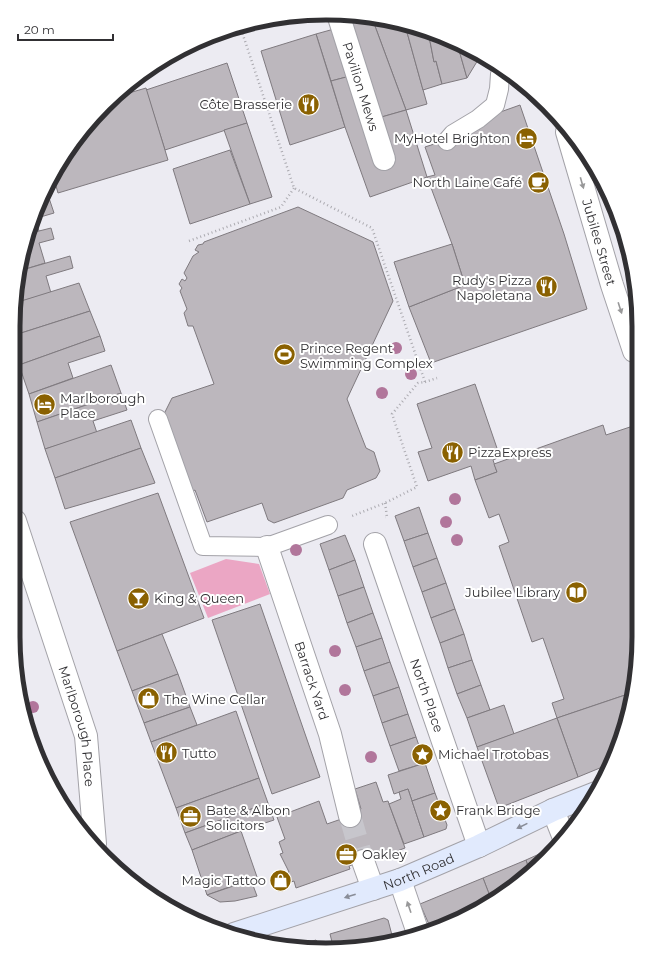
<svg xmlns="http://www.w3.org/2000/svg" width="652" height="963" font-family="Montserrat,sans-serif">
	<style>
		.green { fill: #eba6c4 }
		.building { fill: #bcb7bd; stroke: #7f7a7f }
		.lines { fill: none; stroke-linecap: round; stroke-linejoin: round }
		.street-tunnel { stroke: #c7c6cc; stroke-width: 22; stroke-dasharray: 22 11; stroke-linecap: butt }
		.lane-casing { stroke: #a3a2a8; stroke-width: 20 }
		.street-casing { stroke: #a3a2a8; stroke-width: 24 }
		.secondary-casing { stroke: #a3a2a8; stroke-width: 24 }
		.path { stroke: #abaab0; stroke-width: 2.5; stroke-dasharray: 1 3; stroke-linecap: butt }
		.lane { stroke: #fff; stroke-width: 18 }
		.street { stroke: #fff; stroke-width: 22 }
		.secondary { stroke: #e1eafd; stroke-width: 22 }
		.tree { fill: #b1769b }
		.oneway { fill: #989899 }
		.oneway2 { fill: #898d98 }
		.labels { text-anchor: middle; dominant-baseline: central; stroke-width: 4; stroke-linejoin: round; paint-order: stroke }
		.street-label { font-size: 13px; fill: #313033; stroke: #fff }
		.poi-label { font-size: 13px; fill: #313033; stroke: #fff; text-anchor: start }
		.rim { fill: none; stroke: #313033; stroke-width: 5 }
	</style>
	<rect width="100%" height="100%" fill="#ecebf2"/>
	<polygon class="green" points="226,559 259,564 270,594 208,618 190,573"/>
	<g class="building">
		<polygon points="372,18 387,19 405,25 427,104 406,110"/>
		<polygon points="372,18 406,110 378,118 345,23"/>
		<polygon points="405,25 428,31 434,62 436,61 442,84 423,90"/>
		<polygon points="334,29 350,76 331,81 316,34"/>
		<polygon points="428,31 446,37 457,43 467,78 442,84 436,61 434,62"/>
		<polygon points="316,34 345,127 290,145 261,51"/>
		<polygon points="457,43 481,55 467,78"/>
		<polygon points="227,63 247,123 165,150 146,90"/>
		<polygon points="350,76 378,118 406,110 427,177 370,197 345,127 331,81"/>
		<polygon points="146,88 168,160 58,193 54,179 51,180 55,170 105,105 112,98"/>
		<polygon points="520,105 564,234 587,309 431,363 409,307 465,285 452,244 427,177 435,175 425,147 480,129 478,120"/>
		<polygon points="247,123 272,197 250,204 224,130"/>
		<polygon points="230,150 250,204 190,224 173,169"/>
		<polygon points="48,195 54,213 37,218 45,196"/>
		<polygon points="298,207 373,242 393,301 347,399 366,448 374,452 380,471 376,478 347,490 343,498 274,523 268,520 262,503 207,522 195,490 193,491 164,414 172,398 214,384 193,326 188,326 184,313 187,309 180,291 182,288 179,284 182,279 185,281 187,278 184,273 193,256 199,252 195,250 198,245 203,244 204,242"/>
		<polygon points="36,221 39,231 31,233"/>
		<polygon points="51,228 54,239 39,243 45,263 19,271 19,265 31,233"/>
		<polygon points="452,244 465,285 409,307 394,262"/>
		<polygon points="70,256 73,268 46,276 51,293 18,302 19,271"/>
		<polygon points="79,283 90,311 18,334 18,302"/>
		<polygon points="90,311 100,336 19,365 17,360 18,334"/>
		<polygon points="100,336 105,351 68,363 73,378 29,394 19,365"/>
		<polygon points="111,365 121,393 37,422 29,394"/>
		<polygon points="475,384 500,457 493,460 497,472 475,480 471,466 428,481 418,452 432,448 417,404"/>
		<polygon points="121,393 127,410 93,421 97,433 45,449 37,422"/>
		<polygon points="131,420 141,448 55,478 45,449"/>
		<polygon points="603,425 606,435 636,425 639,637 634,692 557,718 552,703 564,699 543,638 532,642 499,546 509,542 499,514 489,518 475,480 497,472 494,464"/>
		<polygon points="141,448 155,483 65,509 55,478"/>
		<polygon points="158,493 204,618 117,651 70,522"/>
		<polygon points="419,507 428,533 404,541 395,516"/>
		<polygon points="428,533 437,558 413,567 404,541"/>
		<polygon points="345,535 355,560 329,570 320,544"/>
		<polygon points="437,558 446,583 422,592 413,567"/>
		<polygon points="355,560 364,587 338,596 329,570"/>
		<polygon points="446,583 455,609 431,618 422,592"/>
		<polygon points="364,587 373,613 347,623 338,596"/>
		<polygon points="260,604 320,777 272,794 212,620"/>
		<polygon points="455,609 464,634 440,643 431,618"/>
		<polygon points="373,613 382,638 356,647 347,623"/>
		<polygon points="162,634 178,674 132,691 117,651"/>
		<polygon points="464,634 472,660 448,668 440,643"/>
		<polygon points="382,638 390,662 364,671 356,647"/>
		<polygon points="472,660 481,685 457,694 448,668"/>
		<polygon points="390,662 399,687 373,696 364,671"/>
		<polygon points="178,674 190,707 144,723 132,691"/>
		<polygon points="481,685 490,710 467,718 457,694"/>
		<polygon points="399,687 408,714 382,723 373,696"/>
		<polygon points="634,692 633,698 615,757 612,763 578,777 557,718"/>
		<polygon points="504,705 514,734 477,747 467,718"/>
		<polygon points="190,707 197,725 151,742 144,723"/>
		<polygon points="236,711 259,778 176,808 151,742"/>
		<polygon points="408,714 416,737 390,746 382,723"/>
		<polygon points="557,718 578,777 499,808 477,747"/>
		<polygon points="416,737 425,763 399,771 390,746"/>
		<polygon points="425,763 435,793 412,801 408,789 394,794 388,775"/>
		<polygon points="259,778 268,803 185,833 176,808"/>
		<polygon points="376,782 383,802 388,801 405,848 376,859 375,857 363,861 349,866 350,869 296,888 294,881 291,882 287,873 289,872 280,854 283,853 279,842 285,839 277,817 319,801 327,824 350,816 361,809 355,789"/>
		<polygon points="408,789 424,837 404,844 389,804 401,799 399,792"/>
		<polygon points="435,793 447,825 446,829 424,837 412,801"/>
		<polygon points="268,803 274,820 241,831 192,850 185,833"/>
		<polygon points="241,831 257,877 207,895 192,850"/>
		<polygon points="548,850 550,855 547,858 528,872 529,870 526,860"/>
		<polygon points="526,860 529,870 528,872 491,899 483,878"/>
		<polygon points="483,878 491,899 465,918 431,929 420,904"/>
		<polygon points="251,880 257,896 235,901 220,902 207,895"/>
		<polygon points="384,918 388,920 393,939 378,944 333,946 330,934"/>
		<polygon points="316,940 321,946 292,947"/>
	</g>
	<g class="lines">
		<polyline class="street-tunnel" points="350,816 363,861"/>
		<defs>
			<g id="lane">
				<polyline points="447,141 453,134 478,119 495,105 499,89 500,74 504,69"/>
				<polyline points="158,419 203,546 267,547 328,525"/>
			</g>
			<g id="street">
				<path id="s1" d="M338,14l46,145"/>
				<path id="s2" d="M567,132l45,153 22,66"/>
				<path id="s3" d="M15,521l71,215 9,108"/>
				<path id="s4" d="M375,544l104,302"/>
				<path id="s5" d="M267,547l63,187 20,82"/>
				<polyline points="553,810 564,838"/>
				<polyline points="363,861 373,889"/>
				<polyline points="400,880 418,933"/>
			</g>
			<g id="secondary">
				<path id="s6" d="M234,934l166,-54 79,-34 74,-36 43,-17"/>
			</g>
		</defs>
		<use href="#lane" class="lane-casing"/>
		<use href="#street" class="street-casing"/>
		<use href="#secondary" class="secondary-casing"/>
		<g class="path">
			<polyline points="240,26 294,188 372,228 425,382 418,383 392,414 417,487 385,503 352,516"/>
			<polyline points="189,241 281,207 294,188"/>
			<polyline points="425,382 437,378"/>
			<polyline points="385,503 387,517 385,517"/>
		</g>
		<use href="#lane" class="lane"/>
		<use href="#street" class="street"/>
		<use href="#secondary" class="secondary"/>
	</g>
	<g class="tree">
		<circle cx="396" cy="348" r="6"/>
		<circle cx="411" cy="374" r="6"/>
		<circle cx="382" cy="393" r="6"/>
		<circle cx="455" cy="499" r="6"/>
		<circle cx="446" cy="522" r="6"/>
		<circle cx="457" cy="540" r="6"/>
		<circle cx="296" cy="550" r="6"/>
		<circle cx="335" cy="651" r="6"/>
		<circle cx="345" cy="690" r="6"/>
		<circle cx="33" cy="707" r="6"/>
		<circle cx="371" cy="757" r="6"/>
	</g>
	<defs><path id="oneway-solid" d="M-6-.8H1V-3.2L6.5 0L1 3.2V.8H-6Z"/></defs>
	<g class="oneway">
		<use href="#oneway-solid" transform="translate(582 183) rotate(74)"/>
		<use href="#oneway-solid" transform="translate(620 308) rotate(72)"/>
		<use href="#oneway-solid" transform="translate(409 907) rotate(-109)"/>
	</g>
	<g class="oneway2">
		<use href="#oneway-solid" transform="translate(522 826) rotate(154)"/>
		<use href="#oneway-solid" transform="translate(350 896) rotate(162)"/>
	</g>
	<defs>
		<symbol id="restaurant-disc" viewBox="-11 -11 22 22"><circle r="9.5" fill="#8a6101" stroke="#fff"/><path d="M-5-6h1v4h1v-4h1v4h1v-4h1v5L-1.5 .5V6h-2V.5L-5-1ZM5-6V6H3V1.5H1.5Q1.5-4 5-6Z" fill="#fff"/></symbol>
		<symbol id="hotel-disc" viewBox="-11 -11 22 22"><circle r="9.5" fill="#8a6101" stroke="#fff"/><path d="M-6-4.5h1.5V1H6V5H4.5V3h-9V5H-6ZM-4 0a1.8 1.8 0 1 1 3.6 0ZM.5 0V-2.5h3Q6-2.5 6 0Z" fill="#fff"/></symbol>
		<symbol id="cafe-disc" viewBox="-11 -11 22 22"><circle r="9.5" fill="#8a6101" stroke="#fff"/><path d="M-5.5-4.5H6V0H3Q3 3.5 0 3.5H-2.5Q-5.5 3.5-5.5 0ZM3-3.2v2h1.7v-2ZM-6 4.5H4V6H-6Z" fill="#fff"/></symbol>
		<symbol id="stadium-disc" viewBox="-11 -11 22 22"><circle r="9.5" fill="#8a6101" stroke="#fff"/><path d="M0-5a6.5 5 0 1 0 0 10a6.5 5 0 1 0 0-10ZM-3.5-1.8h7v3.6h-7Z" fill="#fff"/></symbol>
		<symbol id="library-disc" viewBox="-11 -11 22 22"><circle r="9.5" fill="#8a6101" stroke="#fff"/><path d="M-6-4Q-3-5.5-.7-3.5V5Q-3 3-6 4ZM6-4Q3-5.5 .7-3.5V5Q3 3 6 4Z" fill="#fff"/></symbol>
		<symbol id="bar-disc" viewBox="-11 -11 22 22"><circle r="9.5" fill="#8a6101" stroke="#fff"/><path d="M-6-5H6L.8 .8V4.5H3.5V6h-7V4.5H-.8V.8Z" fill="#fff"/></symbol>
		<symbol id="shop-disc" viewBox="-11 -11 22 22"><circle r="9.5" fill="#8a6101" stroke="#fff"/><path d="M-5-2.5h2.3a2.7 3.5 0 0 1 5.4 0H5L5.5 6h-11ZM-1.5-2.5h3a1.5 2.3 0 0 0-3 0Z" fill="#fff"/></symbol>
		<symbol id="sight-disc" viewBox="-11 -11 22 22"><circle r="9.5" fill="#8a6101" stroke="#fff"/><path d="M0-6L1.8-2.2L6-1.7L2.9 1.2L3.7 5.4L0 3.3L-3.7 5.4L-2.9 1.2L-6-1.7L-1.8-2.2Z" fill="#fff"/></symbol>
		<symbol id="office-disc" viewBox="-11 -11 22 22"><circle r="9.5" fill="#8a6101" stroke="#fff"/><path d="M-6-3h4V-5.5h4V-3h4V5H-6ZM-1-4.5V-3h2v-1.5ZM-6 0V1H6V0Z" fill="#fff"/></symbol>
	</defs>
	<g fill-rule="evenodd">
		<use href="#restaurant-disc" x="296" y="92" width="25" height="25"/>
		<use href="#hotel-disc" x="514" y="126" width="25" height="25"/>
		<use href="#cafe-disc" x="526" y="170" width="25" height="25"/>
		<use href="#restaurant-disc" x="534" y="274" width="25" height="25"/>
		<use href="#stadium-disc" x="272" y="342" width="25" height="25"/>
		<use href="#hotel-disc" x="32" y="392" width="25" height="25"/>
		<use href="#restaurant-disc" x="440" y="440" width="25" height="25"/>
		<use href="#library-disc" x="564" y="580" width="25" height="25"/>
		<use href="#bar-disc" x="126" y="586" width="25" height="25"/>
		<use href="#shop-disc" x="136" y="686" width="25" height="25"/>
		<use href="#restaurant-disc" x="154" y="740" width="25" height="25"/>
		<use href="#sight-disc" x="410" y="742" width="25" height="25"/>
		<use href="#sight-disc" x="428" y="798" width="25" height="25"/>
		<use href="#office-disc" x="178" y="804" width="25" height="25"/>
		<use href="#office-disc" x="334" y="842" width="25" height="25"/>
		<use href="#shop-disc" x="268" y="868" width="25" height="25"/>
	</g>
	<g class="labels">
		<g class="street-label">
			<text stroke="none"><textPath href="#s1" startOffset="76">Pavilion Mews</textPath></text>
			<text stroke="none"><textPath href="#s2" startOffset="115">Jubilee Street</textPath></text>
			<text stroke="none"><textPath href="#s5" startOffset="141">Barrack Yard</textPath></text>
			<text stroke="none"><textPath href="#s4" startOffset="160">North Place</textPath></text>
			<text stroke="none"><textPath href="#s3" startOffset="215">Marlborough Place</textPath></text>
			<text stroke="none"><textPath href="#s6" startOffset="195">North Road</textPath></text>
		</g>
		<g class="poi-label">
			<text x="292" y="104" text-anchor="end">Côte Brasserie</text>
			<text x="510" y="138" text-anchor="end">MyHotel Brighton</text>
			<text x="522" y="182" text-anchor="end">North Laine Café</text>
			<text x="532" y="280" text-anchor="end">Rudy's Pizza<tspan x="532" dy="15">Napoletana</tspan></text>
			<text x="300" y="348">Prince Regent<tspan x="300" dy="15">Swimming Complex</tspan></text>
			<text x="60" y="398">Marlborough<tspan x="60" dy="15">Place</tspan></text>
			<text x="468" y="452">PizzaExpress</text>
			<text x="560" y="592" text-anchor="end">Jubilee Library</text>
			<text x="154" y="598">King &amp; Queen</text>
			<text x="164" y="699">The Wine Cellar</text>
			<text x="182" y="753">Tutto</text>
			<text x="438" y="754">Michael Trotobas</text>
			<text x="206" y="810">Bate &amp; Albon<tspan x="206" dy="15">Solicitors</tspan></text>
			<text x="456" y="810">Frank Bridge</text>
			<text x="362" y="854">Oakley</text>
			<text x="266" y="880" text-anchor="end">Magic Tattoo</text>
		</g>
	</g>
	<path d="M0 0H652V963H0ZM326 20H326A306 306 0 0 1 632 326V637A306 306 0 0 1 326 943H326A306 306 0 0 1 20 637V326A306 306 0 0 1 326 20Z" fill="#fff" fill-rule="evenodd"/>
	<path class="rim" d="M326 20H326A306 306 0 0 1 632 326V637A306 306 0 0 1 326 943H326A306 306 0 0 1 20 637V326A306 306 0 0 1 326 20Z"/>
	<path d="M18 34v6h95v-6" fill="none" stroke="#313033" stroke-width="2"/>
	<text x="24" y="34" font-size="12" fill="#313033" stroke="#ffffff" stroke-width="3" paint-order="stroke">20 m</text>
</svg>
